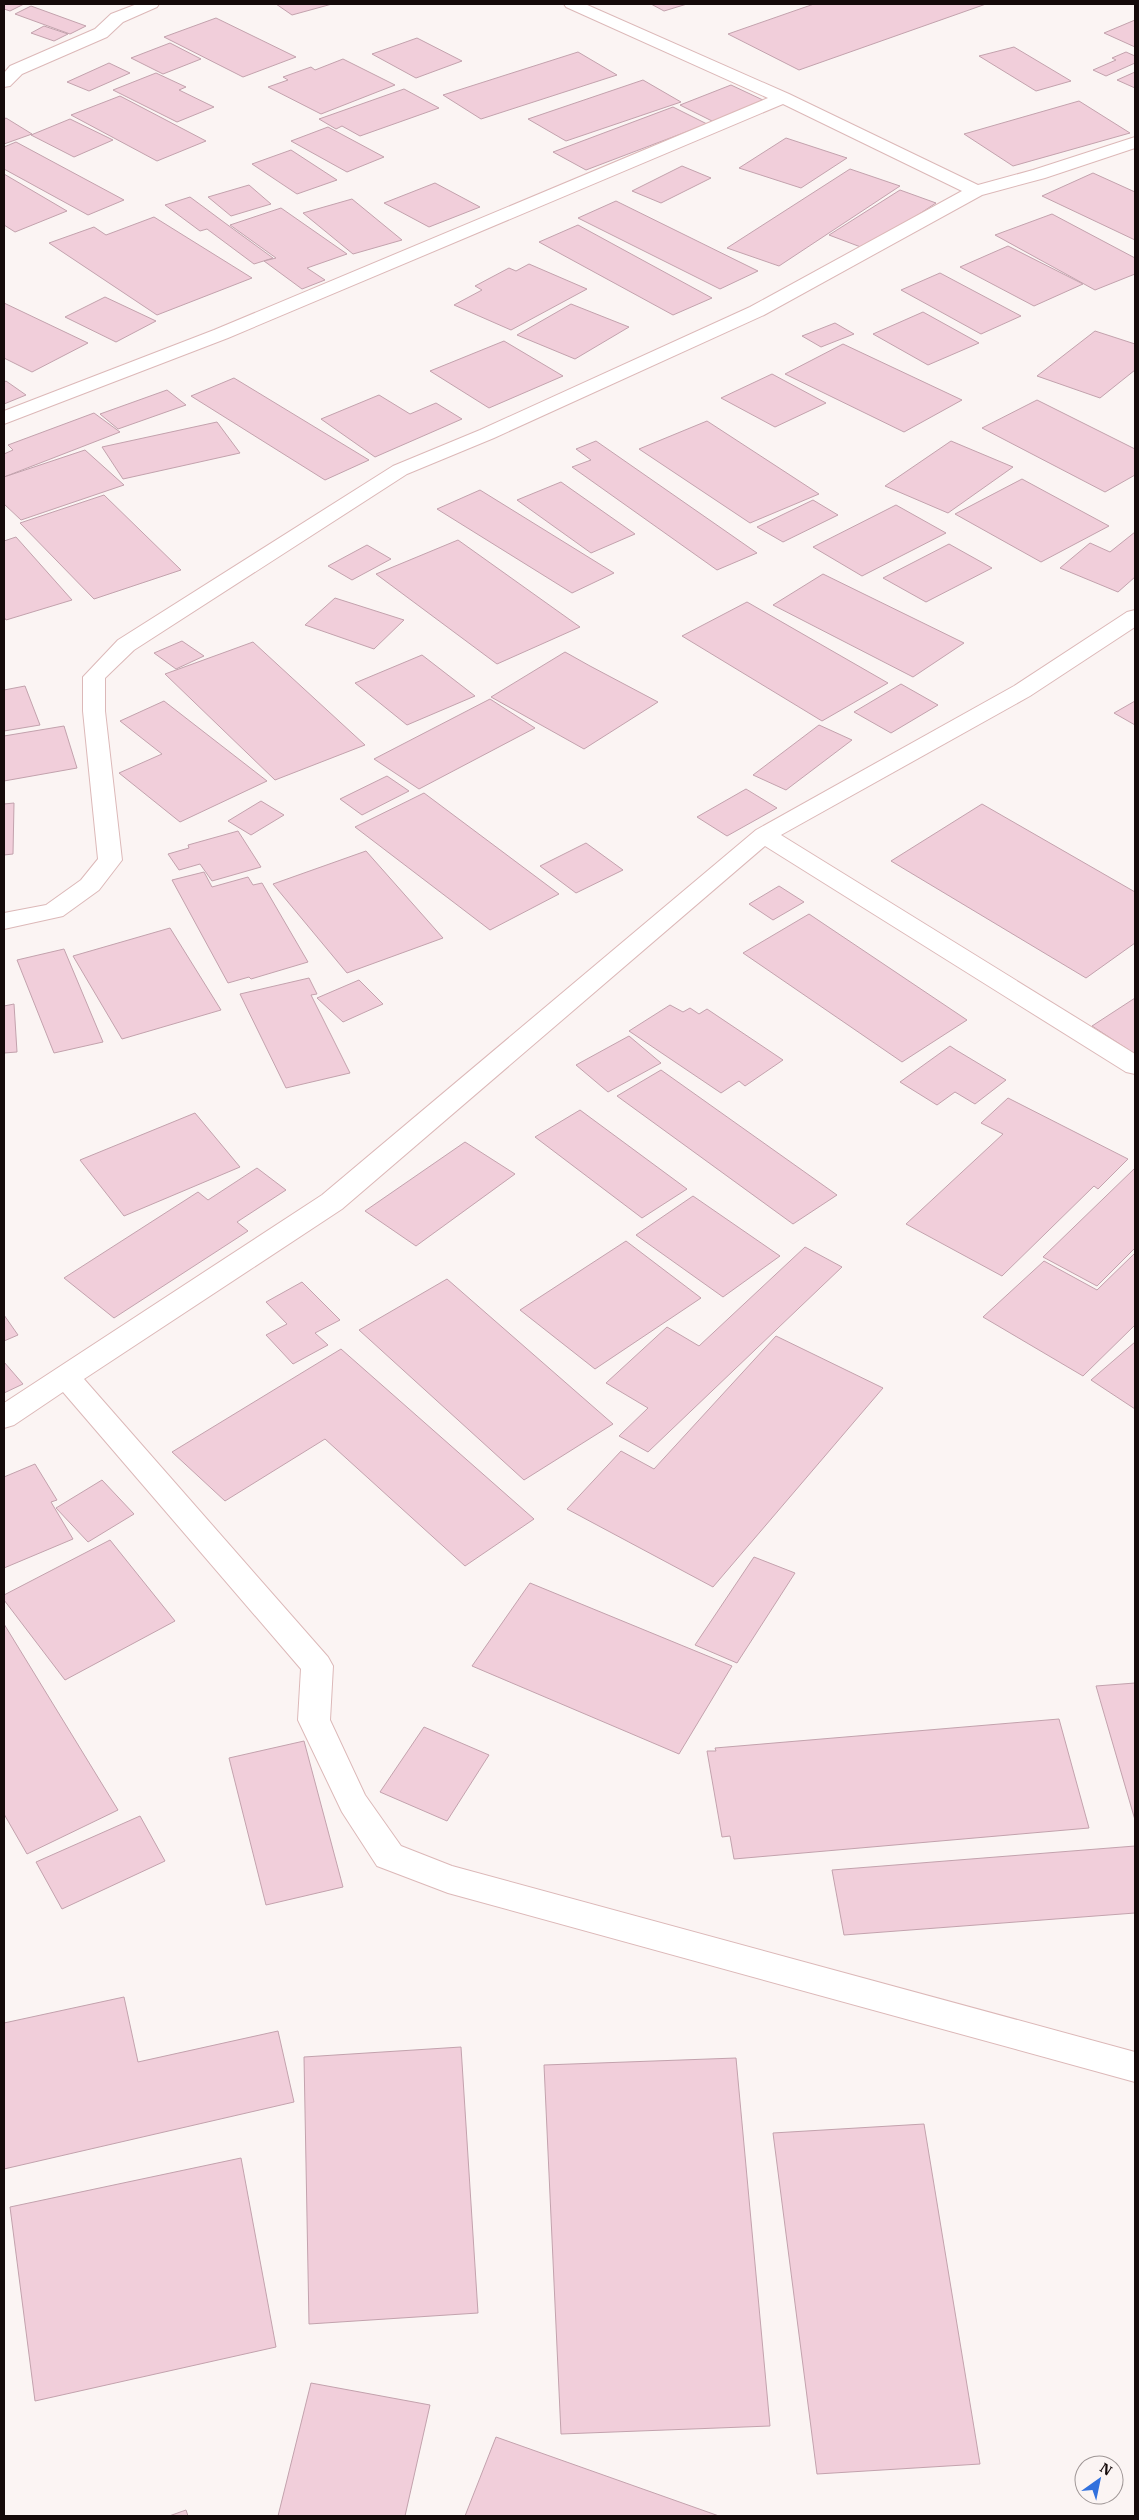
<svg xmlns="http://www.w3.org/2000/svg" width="1139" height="2520" font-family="'IBM Plex Serif',serif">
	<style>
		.building { fill: #f1ceda; stroke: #c3a2ad }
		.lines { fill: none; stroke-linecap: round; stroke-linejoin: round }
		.minor-casing { stroke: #dcb8b8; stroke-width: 2 }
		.minor { fill: #fff; fill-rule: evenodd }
	</style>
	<rect width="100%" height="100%" fill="#fbf4f3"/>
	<g class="building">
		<polygon points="4,4 24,4 10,11 4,9"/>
		<polygon points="276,4 332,4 292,15"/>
		<polygon points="651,4 687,4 664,11"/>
		<polygon points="814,4 986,4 799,70 728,34"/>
		<polygon points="31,6 86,26 70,34 15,14"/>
		<polygon points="216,18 296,57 243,77 164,37"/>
		<polygon points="1135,20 1135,47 1104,33"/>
		<polygon points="44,26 68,34 54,41 31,33"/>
		<polygon points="417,38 462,61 416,78 372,54"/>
		<polygon points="170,43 201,59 163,74 131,58"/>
		<polygon points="1014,47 1071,81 1036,91 979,56"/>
		<polygon points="578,52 617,75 481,119 443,95"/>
		<polygon points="1126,52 1135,56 1135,63 1106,76 1093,70 1116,60 1112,58"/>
		<polygon points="343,59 395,85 321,114 268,87 288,80 283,77 311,67 315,70"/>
		<polygon points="109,63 130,73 89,91 67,82"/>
		<polygon points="1135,72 1135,88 1117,80"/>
		<polygon points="156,73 186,87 179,90 214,107 177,122 113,90"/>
		<polygon points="643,80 681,102 566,141 528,119"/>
		<polygon points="731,85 765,101 714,122 680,105"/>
		<polygon points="404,89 439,108 360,136 342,126 336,129 319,119"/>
		<polygon points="120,96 206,141 157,161 71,115"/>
		<polygon points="1079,101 1130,133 1013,166 964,134"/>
		<polygon points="673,107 707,124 586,170 553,152"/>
		<polygon points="6,118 32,134 4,144 4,119"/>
		<polygon points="70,119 113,140 74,157 31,135"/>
		<polygon points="328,127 384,157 347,172 291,141"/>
		<polygon points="786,138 847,158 801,188 739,168"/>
		<polygon points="16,142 124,200 88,215 4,169 4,147"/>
		<polygon points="291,150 337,180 297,194 252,164"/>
		<polygon points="682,166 711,178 661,203 632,191"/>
		<polygon points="850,169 900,186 779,266 727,248"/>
		<polygon points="1093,173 1135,192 1135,240 1042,196"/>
		<polygon points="4,174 67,211 15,232 4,225"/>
		<polygon points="435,183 480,207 429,227 384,203"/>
		<polygon points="249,185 271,204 231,216 208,197"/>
		<polygon points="900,190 936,203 866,249 829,235"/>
		<polygon points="190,197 225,223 273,258 254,264 207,229 200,231 165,205"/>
		<polygon points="352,199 402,240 353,254 303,213"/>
		<polygon points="616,201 758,271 720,289 578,218"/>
		<polygon points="281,208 347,254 307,268 325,280 302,289 264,261 276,258 230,225"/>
		<polygon points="1052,214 1135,258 1135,274 1095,290 995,235"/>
		<polygon points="154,217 252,278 157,315 49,243 94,227 106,235"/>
		<polygon points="578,225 712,298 673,315 539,242"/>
		<polygon points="1008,246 1083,284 1034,306 960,267"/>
		<polygon points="529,264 587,289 511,330 454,305 482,290 475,286 509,268 516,271"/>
		<polygon points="940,273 1021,316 981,334 901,290"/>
		<polygon points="105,297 156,321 116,342 65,317"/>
		<polygon points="4,303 88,343 32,372 4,358"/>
		<polygon points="571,304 629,327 575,359 517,335"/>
		<polygon points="923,312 979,343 928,365 873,334"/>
		<polygon points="835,323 854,334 821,347 802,336"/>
		<polygon points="1095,331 1135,344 1135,370 1100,398 1037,376"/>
		<polygon points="504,341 563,376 489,408 430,371"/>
		<polygon points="843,344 962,400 904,432 785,374"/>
		<polygon points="772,374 826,403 775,427 721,398"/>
		<polygon points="234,378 369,460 325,480 191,396"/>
		<polygon points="6,381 26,395 4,404 4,382"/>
		<polygon points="167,390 186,405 118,429 100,414"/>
		<polygon points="379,395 410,414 436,403 462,419 375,457 321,419"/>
		<polygon points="1037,400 1135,449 1135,475 1105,492 982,428"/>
		<polygon points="94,413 120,432 4,477 4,454 13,450 8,445"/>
		<polygon points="707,421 819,494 750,523 639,449"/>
		<polygon points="217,422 240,453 123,479 102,447"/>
		<polygon points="596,441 757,553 717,570 572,467 591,460 576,449"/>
		<polygon points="951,441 1013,467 948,513 885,486"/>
		<polygon points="85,450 124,485 21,520 4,504 4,477"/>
		<polygon points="1022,479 1109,526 1041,562 955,514"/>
		<polygon points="561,482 635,534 591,553 517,500"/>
		<polygon points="480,490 614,573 572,593 437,509"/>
		<polygon points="104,495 181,570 94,599 20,523"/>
		<polygon points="813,500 838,515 783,542 757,527"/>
		<polygon points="896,505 946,533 862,576 813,547"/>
		<polygon points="1135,532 1135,577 1118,592 1060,568 1090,543 1110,552"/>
		<polygon points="16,537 72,600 6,620 4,617 4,541"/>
		<polygon points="458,540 580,627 497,664 376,574"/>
		<polygon points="949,544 992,568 926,602 883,578"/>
		<polygon points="367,545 391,559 352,580 328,566"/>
		<polygon points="823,574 964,643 913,677 773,605"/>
		<polygon points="335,598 404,620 374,649 305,625"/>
		<polygon points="747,602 888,683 822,721 682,636"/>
		<polygon points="182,641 204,656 176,669 154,653"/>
		<polygon points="253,642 365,745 275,780 165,674"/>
		<polygon points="565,652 590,666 658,702 584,749 491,697"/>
		<polygon points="422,655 475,696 407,725 355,683"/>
		<polygon points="901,684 938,705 891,733 854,712"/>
		<polygon points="25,686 40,725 4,731 4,690"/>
		<polygon points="490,699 535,728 419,789 374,759"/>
		<polygon points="164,701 267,781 180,822 119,773 162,754 120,721"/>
		<polygon points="1135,701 1135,725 1114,713"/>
		<polygon points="819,725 852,740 786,790 753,775"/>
		<polygon points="64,726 77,768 4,781 4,736"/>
		<polygon points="387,776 409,791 362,815 340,799"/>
		<polygon points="746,789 777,808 727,836 697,817"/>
		<polygon points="424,793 559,894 490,930 355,827"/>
		<polygon points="261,801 284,815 251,835 228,821"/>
		<polygon points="14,803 13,854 4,855 4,804"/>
		<polygon points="982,804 1135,892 1135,943 1086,978 891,861"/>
		<polygon points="238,831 261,867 212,881 200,864 179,870 168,854 189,848 188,845"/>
		<polygon points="586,843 623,870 576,893 540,866"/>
		<polygon points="366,851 443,938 347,973 273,884"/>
		<polygon points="204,872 212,887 248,877 253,885 262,883 308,962 251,979 249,977 228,983 172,880"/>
		<polygon points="779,886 804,902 773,920 749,904"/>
		<polygon points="809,914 967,1020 902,1062 743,953"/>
		<polygon points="170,928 221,1010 122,1039 73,956"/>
		<polygon points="64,949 103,1042 54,1053 17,960"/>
		<polygon points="309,978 317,994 311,995 350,1073 286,1088 240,994"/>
		<polygon points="359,980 383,1004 343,1022 317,998"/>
		<polygon points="1135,998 1135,1054 1092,1026"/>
		<polygon points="14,1004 17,1052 4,1053 4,1006"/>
		<polygon points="670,1005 683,1012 690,1008 699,1014 707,1009 783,1060 745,1086 739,1081 721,1093 629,1031"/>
		<polygon points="629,1036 661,1063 608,1092 576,1065"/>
		<polygon points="950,1046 956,1050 1006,1080 975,1104 955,1092 937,1105 900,1082"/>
		<polygon points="661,1070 837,1195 793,1224 617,1096"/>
		<polygon points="1008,1098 1128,1159 1098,1189 1094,1186 1002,1276 906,1224 1003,1134 981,1123"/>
		<polygon points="580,1110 687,1189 642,1218 535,1137"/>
		<polygon points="195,1113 240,1167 124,1216 80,1160"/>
		<polygon points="465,1142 515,1174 416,1246 365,1211"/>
		<polygon points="257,1168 286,1190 237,1222 248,1231 114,1318 64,1278 198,1192 208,1200"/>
		<polygon points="1135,1168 1135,1248 1097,1286 1043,1257"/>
		<polygon points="693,1196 780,1256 723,1297 636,1235"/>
		<polygon points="626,1241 701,1298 595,1369 520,1310"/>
		<polygon points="805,1247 842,1267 648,1452 619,1436 648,1408 606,1383 667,1327 699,1346"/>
		<polygon points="1135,1253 1135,1325 1083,1376 983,1317 1044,1261 1097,1290"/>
		<polygon points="447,1279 613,1424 524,1480 359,1330"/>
		<polygon points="302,1282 340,1320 315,1333 328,1345 293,1364 266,1335 287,1324 266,1302"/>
		<polygon points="4,1315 18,1335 4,1341"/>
		<polygon points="776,1336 883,1388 713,1587 567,1509 621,1451 654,1469"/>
		<polygon points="1135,1342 1135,1409 1091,1380"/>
		<polygon points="341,1349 534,1519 465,1566 325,1439 225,1501 172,1452"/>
		<polygon points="4,1362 23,1384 4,1393"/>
		<polygon points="35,1464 57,1500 51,1502 73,1539 4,1568 4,1477"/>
		<polygon points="102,1480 134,1514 88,1542 56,1508"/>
		<polygon points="110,1540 175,1621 65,1680 4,1600 4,1595"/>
		<polygon points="754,1557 795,1573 737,1663 695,1645"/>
		<polygon points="530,1583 732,1666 679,1754 472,1666"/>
		<polygon points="4,1624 118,1810 27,1854 4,1814"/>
		<polygon points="1135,1683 1135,1820 1096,1686"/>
		<polygon points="1059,1719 1089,1828 734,1859 730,1836 722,1837 707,1751 716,1751 715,1748"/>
		<polygon points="424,1727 489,1755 447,1821 380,1792"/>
		<polygon points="304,1741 343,1887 266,1905 229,1758"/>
		<polygon points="140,1816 165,1861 62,1909 36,1862"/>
		<polygon points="1135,1846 1135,1913 844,1935 832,1870"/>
		<polygon points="124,1997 138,2062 278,2031 294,2102 4,2169 4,2023"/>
		<polygon points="461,2047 478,2313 309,2324 304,2057"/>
		<polygon points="736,2058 770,2426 561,2434 544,2065"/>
		<polygon points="924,2124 980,2464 817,2474 773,2133"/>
		<polygon points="241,2158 276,2347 35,2401 10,2207"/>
		<polygon points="311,2383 430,2405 405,2516 278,2516"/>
		<polygon points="496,2437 719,2516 465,2516"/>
		<polygon points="186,2510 188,2516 169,2516"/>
	</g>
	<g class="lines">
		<defs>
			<g id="minor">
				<polygon points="137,4 159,4 157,7 123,22 107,37 22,74 10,86 4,87 4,73 10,66 95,29 111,14"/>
				<polygon points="564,4 585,4 789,94 978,185 1033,170 1135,137 1135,148 1045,178 982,195 764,315 494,438 407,474 134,650 105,678 105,711 122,860 99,890 63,916 4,929 4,913 46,905 81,880 98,859 83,711 83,677 118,640 393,466 480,430 750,307 962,191 783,104 228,338 4,424 4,411 214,330 768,98 566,7"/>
				<polygon points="1135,610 1135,627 1030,696 781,835 1135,1054 1135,1074 1126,1072 765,846 342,1209 84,1379 328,1657 333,1666 330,1720 365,1795 401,1846 452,1866 1135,2052 1135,2082 448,1893 377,1866 342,1812 298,1720 301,1669 63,1392 14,1425 4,1428 4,1403 322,1195 756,830 1014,686 1127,612"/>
			</g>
		</defs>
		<use href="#minor" class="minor-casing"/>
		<use href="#minor" class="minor"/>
	</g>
	<rect width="1139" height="2520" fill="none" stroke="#150a0a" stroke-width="10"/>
	<g transform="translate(1099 2480) rotate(33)"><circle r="24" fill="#fbf4f3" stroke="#9f9696"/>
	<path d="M0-4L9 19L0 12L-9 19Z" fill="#3170dd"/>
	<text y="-8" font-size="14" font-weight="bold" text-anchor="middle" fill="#150a0a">N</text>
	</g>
</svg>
